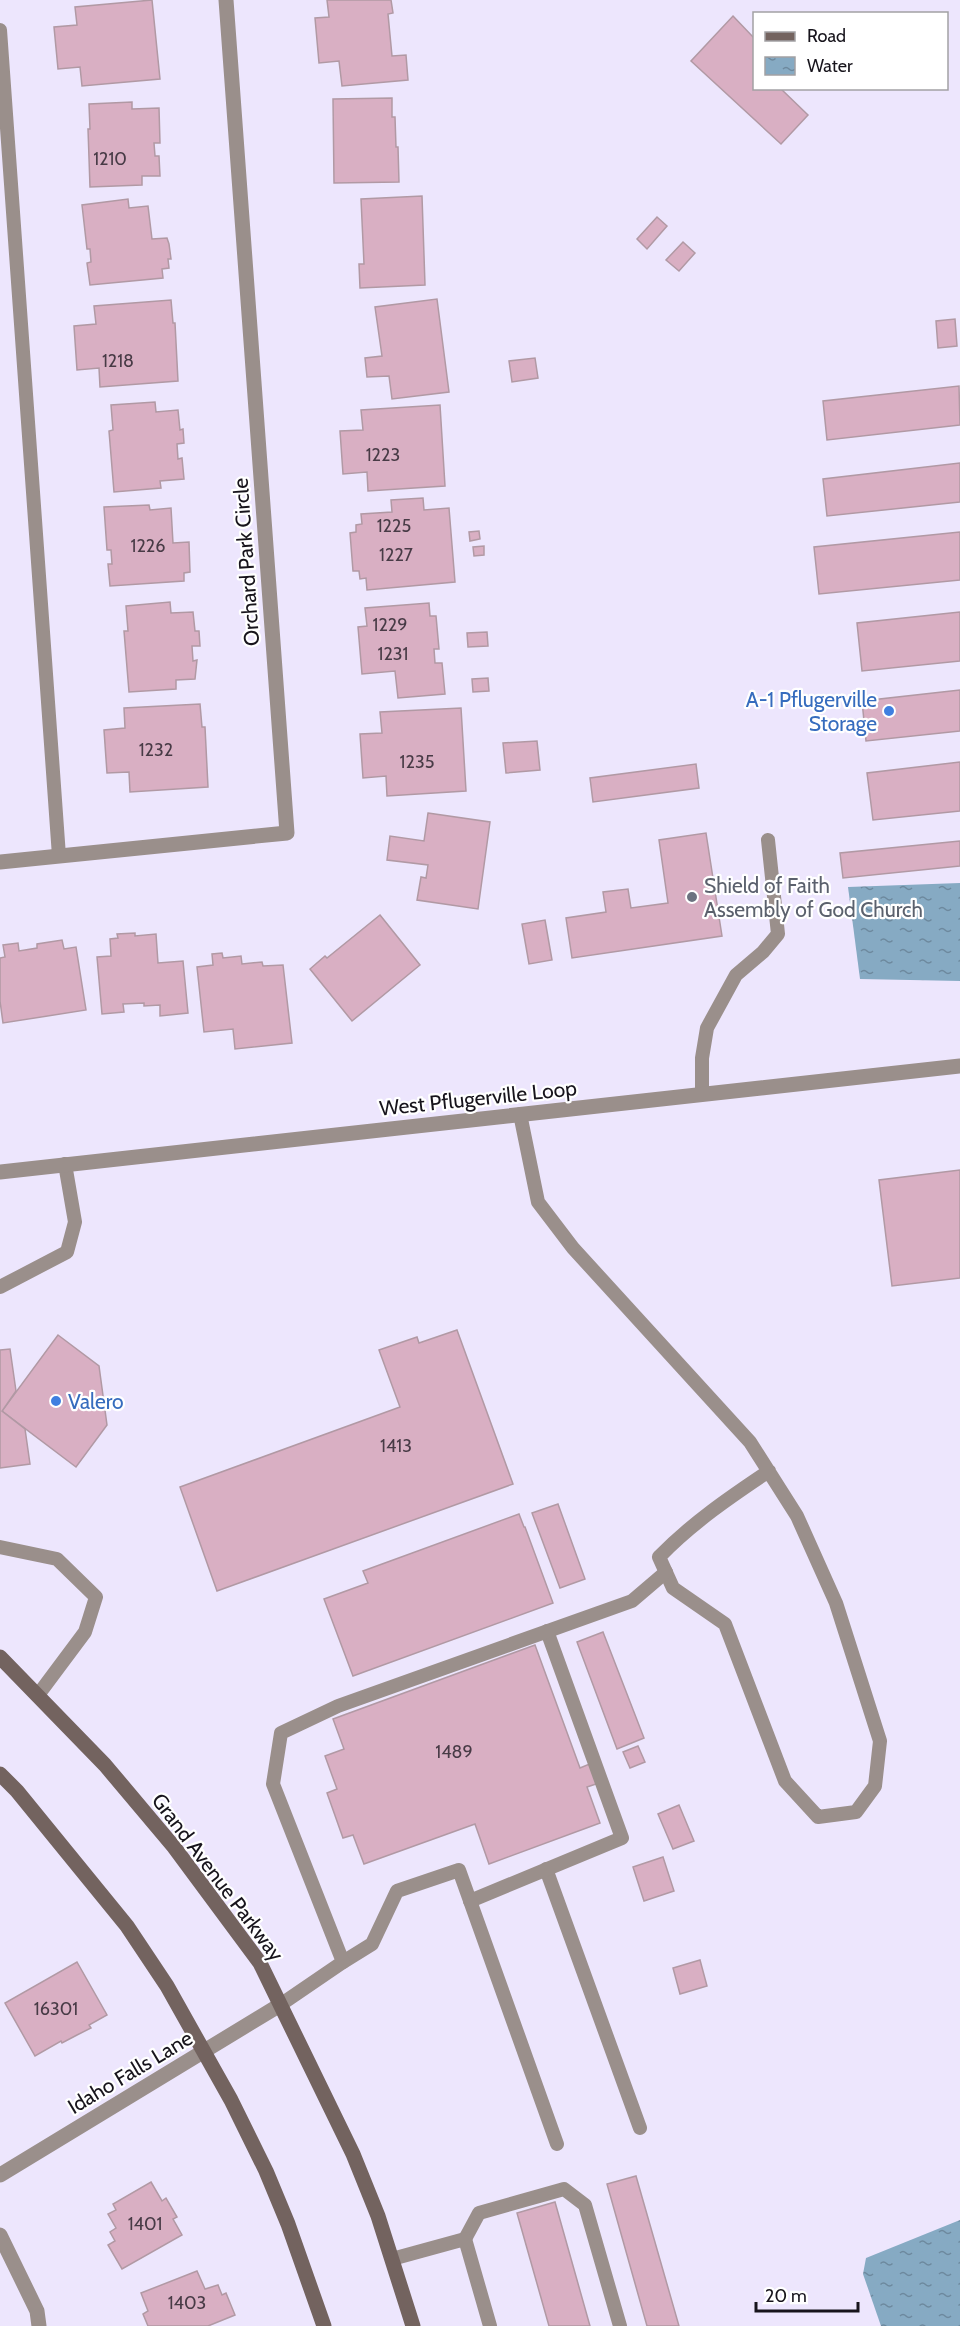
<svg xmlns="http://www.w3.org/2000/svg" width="960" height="2326" font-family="Cabin,sans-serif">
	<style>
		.water { fill: url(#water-ripples) }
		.building { fill: #d9afc3; stroke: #b199a4; stroke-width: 1.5 }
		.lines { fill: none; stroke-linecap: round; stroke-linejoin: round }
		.service { stroke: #9a8f8b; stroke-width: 14 }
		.minor { stroke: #9a8f8b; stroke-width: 15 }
		.secondary { stroke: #73635f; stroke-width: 15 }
		.shop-dot { fill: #3f7fe0; stroke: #fff; stroke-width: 2 }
		.worship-dot { fill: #6b7280; stroke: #fff; stroke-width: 2 }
		.labels { text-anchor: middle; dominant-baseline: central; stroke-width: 4.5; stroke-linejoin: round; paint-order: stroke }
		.number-label { font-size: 18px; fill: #483b46 }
		.street-label { font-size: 21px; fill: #17141c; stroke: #fff }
		.shop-label { font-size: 21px; fill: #366cbe; stroke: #fff; text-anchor: end }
		.worship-label { font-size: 21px; fill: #5b616d; stroke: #fff; text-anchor: start }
	</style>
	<defs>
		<pattern id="water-ripples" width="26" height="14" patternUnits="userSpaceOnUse" patternTransform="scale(1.5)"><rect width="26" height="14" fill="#86aac3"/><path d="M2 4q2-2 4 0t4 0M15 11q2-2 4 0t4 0" fill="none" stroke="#6d899e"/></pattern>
	</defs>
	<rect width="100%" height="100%" fill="#ede6fd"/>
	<g class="water">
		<polygon points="960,883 960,981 860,979 848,887"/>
		<polygon points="960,2220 960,2326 881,2326 863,2274 866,2258"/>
	</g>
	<g class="building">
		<polygon points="152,0 160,79 82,86 80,67 58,69 54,27 77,25 75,7"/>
		<polygon points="327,0 391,0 393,13 388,14 392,56 406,55 408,80 342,86 339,61 319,63 315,18 329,17"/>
		<polygon points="733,16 754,38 754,88 780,88 808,115 781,144 691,61"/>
		<polygon points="392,98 392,117 395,117 396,147 398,147 399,182 334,183 333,99"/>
		<polygon points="132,102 132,109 159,108 160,143 154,143 155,156 159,156 160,176 142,176 142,185 90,187 88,129 90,129 89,104"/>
		<polygon points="422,196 425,285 360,288 359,264 364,264 361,199"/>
		<polygon points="128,199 129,208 148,206 152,239 167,238 169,244 171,259 168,259 169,268 162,269 163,278 90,285 87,263 91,262 90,249 87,249 82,205"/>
		<polygon points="657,217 667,226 647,249 637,239"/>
		<polygon points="683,242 695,253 679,271 666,260"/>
		<polygon points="437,299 449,392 392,399 389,376 367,377 365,358 382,356 375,307"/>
		<polygon points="171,300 173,323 175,323 178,381 100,387 99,368 77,370 74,326 96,324 94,306"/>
		<polygon points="955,319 957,346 938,348 936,321"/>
		<polygon points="535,358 538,378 512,382 509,361"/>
		<polygon points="959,386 960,425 827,440 823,401"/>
		<polygon points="155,402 156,412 178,410 180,430 183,429 184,443 177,444 178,459 182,458 184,479 160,481 161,488 114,492 109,431 113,430 111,405"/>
		<polygon points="440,405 445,486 368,491 367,472 343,474 340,431 363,430 361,410"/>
		<polygon points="960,463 960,502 827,516 823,479"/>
		<polygon points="423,498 424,510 449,508 455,582 367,590 366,578 360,579 359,571 353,571 350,533 356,532 356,525 362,524 361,514 392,512 391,500"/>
		<polygon points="149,505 150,510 171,508 173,543 189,542 190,572 184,573 184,581 110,586 108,564 112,564 111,550 107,550 104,507"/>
		<polygon points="479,531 480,539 470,541 469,532"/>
		<polygon points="960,532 960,580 819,594 814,547"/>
		<polygon points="484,546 484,555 474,556 473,547"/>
		<polygon points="170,602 171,613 193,612 195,631 199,631 200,646 192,646 193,661 197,660 195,679 176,680 176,689 129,692 124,631 128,631 126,606"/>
		<polygon points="429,603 430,616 436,616 439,649 434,649 435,663 442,663 445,694 398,698 395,671 362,674 358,627 367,626 365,608"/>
		<polygon points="960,612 960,661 862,671 857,623"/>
		<polygon points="487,632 488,646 468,647 467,633"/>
		<polygon points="488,678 489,691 473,692 472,679"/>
		<polygon points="960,690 960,731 866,741 862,701"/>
		<polygon points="200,704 202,727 205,727 208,787 130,792 129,772 107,773 104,730 125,728 124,708"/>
		<polygon points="461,708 466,791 387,796 386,776 363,778 360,734 382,733 380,712"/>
		<polygon points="537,741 540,770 506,773 503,743"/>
		<polygon points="960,762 960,811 873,820 867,773"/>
		<polygon points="696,764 699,788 593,802 590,778"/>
		<polygon points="428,813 490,822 478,909 417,900 421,877 426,878 428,865 387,860 390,836 424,841"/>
		<polygon points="706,833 722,936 572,958 566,918 606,912 603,892 628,889 631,908 668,903 659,840"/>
		<polygon points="960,841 960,866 843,878 840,853"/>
		<polygon points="380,915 420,965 352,1021 310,969 325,956 327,958"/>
		<polygon points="545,920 552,960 529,964 522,924"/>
		<polygon points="135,933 135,936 156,934 158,963 183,961 188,1013 160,1016 160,1005 144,1006 144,1003 123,1004 124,1012 102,1014 97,957 111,956 110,939 118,938 117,934"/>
		<polygon points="62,940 64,949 76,947 86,1010 3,1023 0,1001 0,958 5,957 3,945 18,943 19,951 37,948 37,944"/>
		<polygon points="222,953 223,958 241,956 242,964 262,962 263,966 283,965 292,1043 235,1049 233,1029 204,1032 197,967 213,965 212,954"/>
		<polygon points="960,1170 960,1278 892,1286 879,1180"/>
		<polygon points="457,1330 513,1484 217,1591 180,1487 400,1407 379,1350 417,1337 419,1343"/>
		<polygon points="58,1335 99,1366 107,1425 76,1467 2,1411"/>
		<polygon points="10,1349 16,1391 2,1411 25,1429 30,1464 0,1468 0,1350"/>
		<polygon points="558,1504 585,1579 560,1588 532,1513"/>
		<polygon points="519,1514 524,1527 525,1527 553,1603 353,1676 324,1599 368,1583 363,1571"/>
		<polygon points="603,1632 644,1738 617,1749 577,1642"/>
		<polygon points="535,1645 580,1768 592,1763 599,1783 587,1787 600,1823 489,1864 475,1824 364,1864 353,1835 343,1838 327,1793 337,1789 325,1756 344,1749 333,1719"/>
		<polygon points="638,1746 645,1762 630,1768 623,1752"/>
		<polygon points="679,1805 694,1841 673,1849 658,1814"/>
		<polygon points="663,1857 674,1891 644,1901 633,1867"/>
		<polygon points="700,1960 707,1986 680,1994 673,1968"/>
		<polygon points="77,1962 107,2015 89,2025 91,2028 77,2035 62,2043 61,2041 35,2056 5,2003"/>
		<polygon points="636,2176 679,2326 647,2326 607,2184"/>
		<polygon points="151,2182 162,2201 166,2198 177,2217 173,2219 182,2235 122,2269 108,2245 115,2241 110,2232 116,2228 108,2214 116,2210 113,2204"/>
		<polygon points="555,2202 590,2326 549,2326 517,2213"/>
		<polygon points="197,2271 205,2289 218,2285 222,2295 226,2293 235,2315 208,2326 148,2326 143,2314 148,2311 141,2293"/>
	</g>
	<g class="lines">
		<g class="service">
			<polyline points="0,30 59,856"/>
			<polyline points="702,1094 702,1058 707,1028 736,975 763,952 778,934 768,840"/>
			<path d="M520,1114l18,88 35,46 177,194 47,74 39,87 44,138 -5,45 -19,26 -38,5 -33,-36 -60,-157 -52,-36 -14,-31c33,-34 71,-60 110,-86"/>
			<polyline points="0,1287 67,1252 75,1222 65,1164"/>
			<polyline points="0,1547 57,1559 96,1597 85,1632 38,1695"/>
			<polyline points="546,1869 640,2128"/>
			<polyline points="470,1901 622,1838 547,1631"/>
			<polyline points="343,1962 372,1944 397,1891 459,1870 557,2144"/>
			<polyline points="280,2005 343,1962 273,1784 281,1733 338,1706 632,1601 666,1572"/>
			<polyline points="465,2239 479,2213 564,2189 585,2205 620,2326"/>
			<polyline points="392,2259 465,2239 490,2326"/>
		</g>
		<g class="minor">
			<polyline points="0,862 287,833 226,0"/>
			<polyline points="0,1172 960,1066"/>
			<polyline points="0,2175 280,2005"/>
			<polyline points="0,2235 37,2311 39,2326"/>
		</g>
		<g class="secondary">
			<polyline points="0,1657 105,1765 174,1847 260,1963 353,2154 378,2216 413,2326"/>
			<polyline points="0,1774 17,1791 127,1926 167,1986 231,2100 266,2171 288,2224 324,2326"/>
		</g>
	</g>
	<g class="shop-dot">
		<circle cx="889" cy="711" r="6"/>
		<circle cx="56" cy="1401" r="6"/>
	</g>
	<circle class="worship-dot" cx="692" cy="897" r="6"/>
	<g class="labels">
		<g class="number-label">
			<text x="110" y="159">1210</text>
			<text x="118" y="361">1218</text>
			<text x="383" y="455">1223</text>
			<text x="394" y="526">1225</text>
			<text x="148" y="546">1226</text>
			<text x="396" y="555">1227</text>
			<text x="390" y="625">1229</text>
			<text x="393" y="654">1231</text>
			<text x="156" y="750">1232</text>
			<text x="417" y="762">1235</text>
			<text x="396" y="1446">1413</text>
			<text x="454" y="1752">1489</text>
			<text x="56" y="2009">16301</text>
			<text x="145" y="2224">1401</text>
			<text x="187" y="2303">1403</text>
		</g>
		<g class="street-label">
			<text transform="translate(246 562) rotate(-94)">Orchard Park Circle</text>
			<text transform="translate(478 1098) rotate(-6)">West Pflugerville Loop</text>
			<text transform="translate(218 1877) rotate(53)">Grand Avenue Parkway</text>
			<text transform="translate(130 2072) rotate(-31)">Idaho Falls Lane</text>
		</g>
		<g class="shop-label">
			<text x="877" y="699">A-1 Pflugerville<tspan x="877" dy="24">Storage</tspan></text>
			<text x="68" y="1401" text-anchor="start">Valero</text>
		</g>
		<g class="worship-label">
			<text x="704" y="885">Shield of Faith<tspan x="704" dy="24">Assembly of God Church</tspan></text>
		</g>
	</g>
	<rect x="753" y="12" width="195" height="78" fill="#ffffff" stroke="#a2a1a4" stroke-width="1.5"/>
	<rect x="765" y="32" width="30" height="9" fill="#73635f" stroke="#a2a1a4" stroke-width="1.5"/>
	<text x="807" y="42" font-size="18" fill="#17141c">Road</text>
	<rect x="765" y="57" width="30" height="18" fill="url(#water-ripples)" stroke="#a2a1a4" stroke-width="1.5"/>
	<text x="807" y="72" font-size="18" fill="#17141c">Water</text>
	<path d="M756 2302v9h102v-9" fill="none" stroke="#17141c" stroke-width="3"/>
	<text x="765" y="2302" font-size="18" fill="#17141c" stroke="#ffffff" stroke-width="4.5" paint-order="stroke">20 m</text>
</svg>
